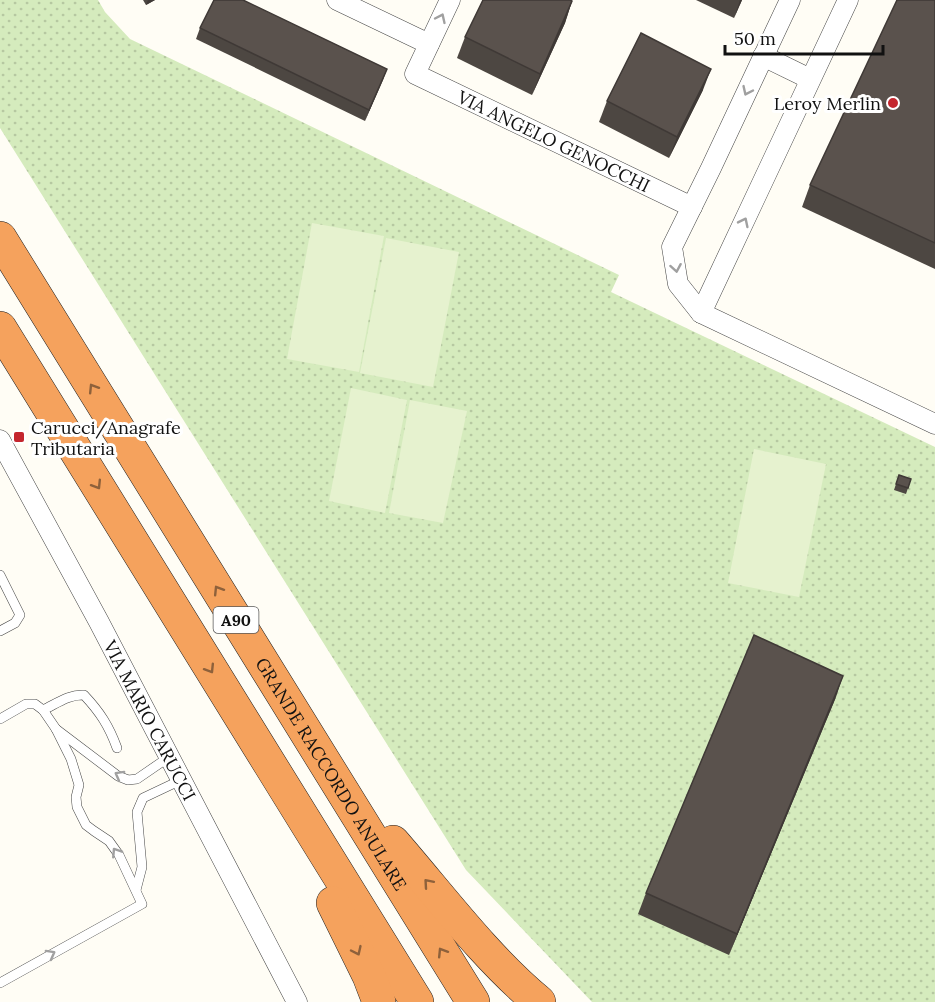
<svg xmlns="http://www.w3.org/2000/svg" width="935" height="1002" font-family="Lora,serif">
	<style>
		.park { fill: url(#park-dots) }
		.pitch { fill: #e6f2cf }
		.lines { fill: none; stroke-linecap: round; stroke-linejoin: round }
		.lane-casing { stroke: #444; stroke-width: 10 }
		.street-casing { stroke: #444; stroke-width: 21 }
		.highway-casing { stroke: #222; stroke-width: 34 }
		.lane { stroke: #fff; stroke-width: 9 }
		.street { stroke: #fff; stroke-width: 20 }
		.highway { stroke: #f5a25d; stroke-width: 33 }
		.wall { fill: #4d4742 }
		.shaded-wall { fill: #3f3936 }
		.building { fill: #5a524d; stroke: #3f3936; stroke-width: 1.5 }
		.oneway { stroke: #a0a0a0 }
		.oneway2 { stroke: #8e613b }
		.poi-dot { fill: #c4262e; stroke: #fff; stroke-width: 2 }
		.labels { text-anchor: middle; dominant-baseline: central; stroke-width: 6; stroke-linejoin: round; paint-order: stroke }
		.shield { fill: #fff; stroke: #585858; stroke-width: 1.5 }
		.shield-label { font-size: 16px; font-weight: bold; fill: #111 }
		.poi-label { font-size: 18px; fill: #111; stroke: #fff; text-anchor: end }
		.street-label { font-size: 18px; fill: #111; stroke: #fff }
	</style>
	<defs>
		<pattern id="park-dots" width="8" height="8" patternUnits="userSpaceOnUse" patternTransform="scale(1.5)"><rect width="8" height="8" fill="#d5ebbd"/><path d="M2 2h.1M6 6h.1" fill="none" stroke="#b6c8a1" stroke-width="1.8" stroke-linecap="round"/></pattern>
	</defs>
	<rect width="100%" height="100%" fill="#fffdf5"/>
	<polygon class="park" points="0,0 98,0 105,12 130,39 619,275 611,292 935,447 935,1002 592,1002 466,870 0,128"/>
	<g class="pitch">
		<polygon points="312,223 384,236 359,372 287,359"/>
		<polygon points="386,238 459,252 433,387 360,373"/>
		<polygon points="351,388 407,400 385,513 329,501"/>
		<polygon points="410,400 467,411 443,523 389,513"/>
		<polygon points="754,449 826,464 799,597 728,583"/>
	</g>
	<g class="lines">
		<defs>
			<g id="lane">
				<polyline points="0,575 20,615 15,623 0,631"/>
				<path d="M43,710c13,-6 26,-16 41,-15 16,17 25,31 33,53"/>
				<polyline points="0,719 26,704 35,704 43,710 56,729 118,776 128,780 137,779 169,757"/>
				<polyline points="136,890 142,867 137,812 143,798 181,780"/>
				<polyline points="0,983 142,904 119,855 109,841 94,831 86,825 77,807 76,797 79,785 71,759 56,729"/>
			</g>
			<g id="street">
				<polyline points="337,0 429,44"/>
				<path id="s1" d="M450,0l-35,74 277,133"/>
				<polyline points="790,0 711,168 672,247 678,284 701,313 935,424"/>
				<polyline points="763,56 810,79"/>
				<polyline points="701,313 848,0"/>
				<path id="s2" d="M0,440l99,182 198,380"/>
			</g>
			<g id="highway">
				<path id="s3" d="M0,238l473,764"/>
				<polyline points="0,328 417,1002"/>
				<path d="M393,842c47,54 91,114 146,160"/>
				<polyline points="333,903 369,976 379,1002"/>
			</g>
		</defs>
		<use href="#lane" class="lane-casing"/>
		<use href="#street" class="street-casing"/>
		<use href="#highway" class="highway-casing"/>
		<use href="#lane" class="lane"/>
		<use href="#street" class="street"/>
		<use href="#highway" class="highway"/>
	</g>
	<g class="wall">
		<polygon points="143,0 155,0 146,5"/>
		<polygon points="696,0 742,0 734,18"/>
		<polygon points="935,0 935,269 802,207 810,185"/>
		<polygon points="572,1 565,23 532,95 457,58 465,37"/>
		<polygon points="200,28 387,69 365,121 196,39"/>
		<polygon points="703,90 669,158 599,122 607,101"/>
		<polygon points="899,475 911,479 906,494 894,490"/>
		<polygon points="836,697 729,955 638,914 646,893"/>
	</g>
	<g class="shaded-wall">
		<polygon points="148,0 155,0 146,5"/>
		<polygon points="740,0 742,0 734,18"/>
		<polygon points="572,1 565,23 532,95 540,74"/>
		<polygon points="387,69 383,80 365,121 369,110"/>
		<polygon points="711,69 703,90 669,158 677,137"/>
		<polygon points="843,676 836,697 729,955 737,934"/>
	</g>
	<g class="building">
		<polygon points="214,0 243,0 387,69 369,110 200,28"/>
		<polygon points="483,0 570,0 572,1 540,74 465,37"/>
		<polygon points="897,0 935,0 935,243 810,185"/>
		<polygon points="641,33 711,69 677,137 607,101"/>
		<polygon points="899,475 911,479 908,488 896,484"/>
		<polygon points="754,635 843,676 737,934 646,893"/>
	</g>
	<defs><path id="oneway-chevron" d="M-2-3.5L2.5 0L-2 3.5" fill="none" stroke-width="1.6" stroke-linecap="round" stroke-linejoin="round" transform="scale(1.5)"/></defs>
	<g class="oneway">
		<use href="#oneway-chevron" transform="translate(441 18) rotate(-65)"/>
		<use href="#oneway-chevron" transform="translate(747 91) rotate(115)"/>
		<use href="#oneway-chevron" transform="translate(744 222) rotate(-64)"/>
		<use href="#oneway-chevron" transform="translate(676 268) rotate(80)"/>
		<use href="#oneway-chevron" transform="translate(119 775) rotate(-151)"/>
		<use href="#oneway-chevron" transform="translate(116 852) rotate(-123)"/>
		<use href="#oneway-chevron" transform="translate(51 954) rotate(-29)"/>
	</g>
	<g class="oneway2">
		<use href="#oneway-chevron" transform="translate(93 388) rotate(-122)"/>
		<use href="#oneway-chevron" transform="translate(97 485) rotate(58)"/>
		<use href="#oneway-chevron" transform="translate(218 590) rotate(-122)"/>
		<use href="#oneway-chevron" transform="translate(210 669) rotate(58)"/>
		<use href="#oneway-chevron" transform="translate(428 883) rotate(-131)"/>
		<use href="#oneway-chevron" transform="translate(357 951) rotate(65)"/>
		<use href="#oneway-chevron" transform="translate(442 952) rotate(-122)"/>
	</g>
	<g class="poi-dot">
		<circle cx="893" cy="103" r="6"/>
		<rect x="13" y="431" width="12" height="12" rx="3"/>
	</g>
	<g class="labels">
		<rect class="shield" x="213.5" y="607" width="45" height="26" rx="4.5"/>
		<g class="shield-label">
			<text x="236" y="620">A90</text>
		</g>
		<g class="poi-label">
			<text x="881" y="103">Leroy Merlin</text>
			<text x="31" y="427" text-anchor="start">Carucci/Anagrafe<tspan x="31" dy="21">Tributaria</tspan></text>
		</g>
		<g class="street-label">
			<text stroke="none"><textPath href="#s1" startOffset="236">VIA ANGELO GENOCCHI</textPath></text>
			<text stroke="none"><textPath href="#s2" startOffset="318">VIA MARIO CARUCCI</textPath></text>
			<text stroke="none"><textPath href="#s3" startOffset="630">GRANDE RACCORDO ANULARE</textPath></text>
		</g>
	</g>
	<path d="M725 45v9h158v-9" fill="none" stroke="#111111" stroke-width="3"/>
	<text x="734" y="45" font-size="18" fill="#111111" stroke="#ffffff" stroke-width="4.5" paint-order="stroke">50 m</text>
</svg>
